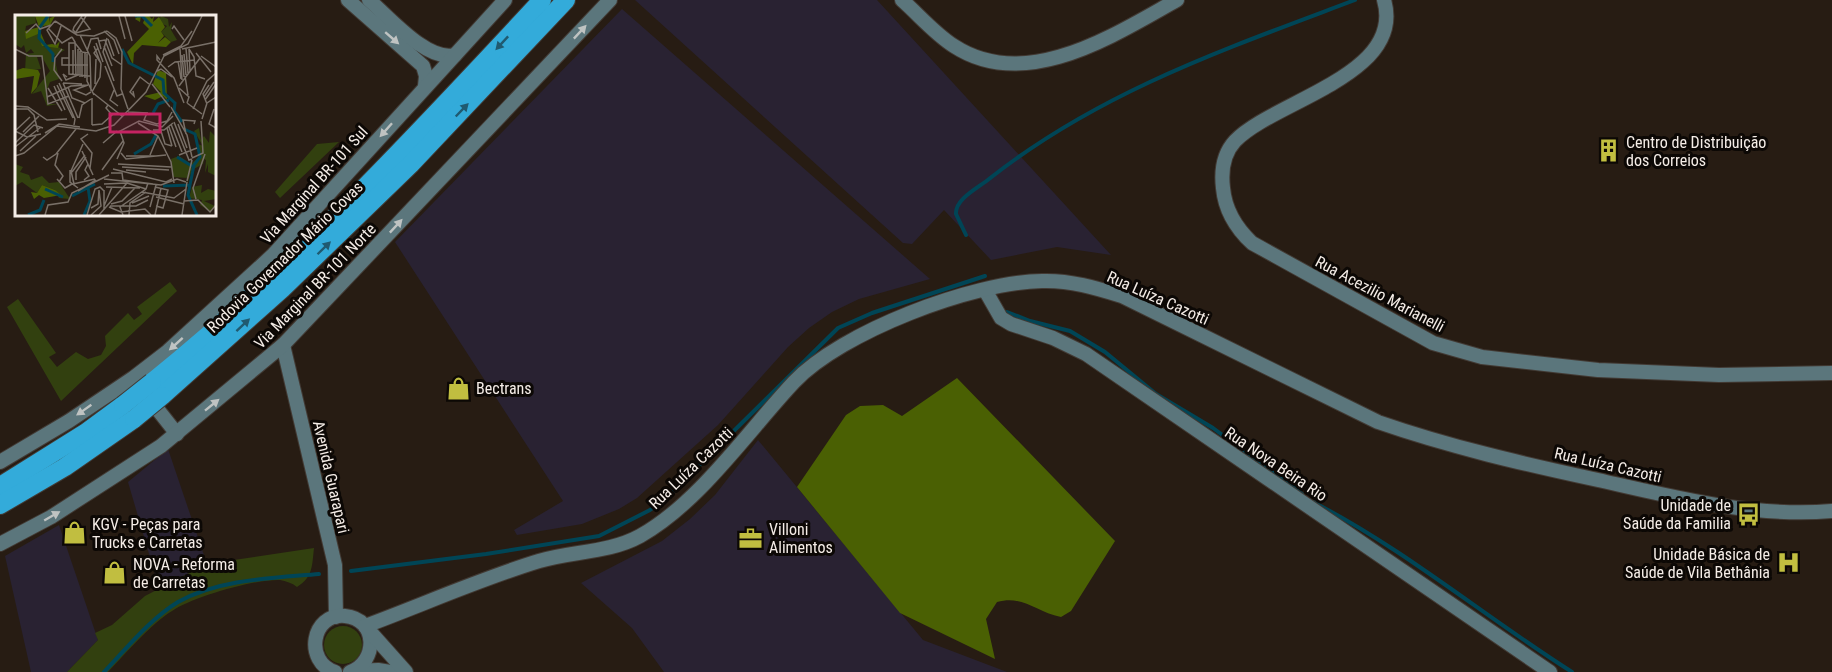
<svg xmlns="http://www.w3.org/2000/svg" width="1832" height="672" font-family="'Roboto Condensed',sans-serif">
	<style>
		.industrial { fill: #292232 }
		.green { fill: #32400f }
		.forest { fill: #4a6003 }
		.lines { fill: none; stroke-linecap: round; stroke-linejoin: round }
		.stream { stroke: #004556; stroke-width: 4 }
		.secondary-casing { stroke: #423a34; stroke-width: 16 }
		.highway-casing { stroke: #423a34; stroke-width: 20 }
		.secondary { stroke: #5b767c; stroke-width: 14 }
		.highway { stroke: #33abda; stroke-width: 18 }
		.highway-bridge-casing { stroke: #423a34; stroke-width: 20; stroke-linecap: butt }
		.highway-bridge { stroke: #33abda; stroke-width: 18 }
		.oneway { fill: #bfc3c2 }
		.oneway2 { fill: #205a70 }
		.labels { text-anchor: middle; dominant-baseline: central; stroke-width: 6; stroke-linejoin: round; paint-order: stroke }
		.poi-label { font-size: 16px; fill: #f5ede7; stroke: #0c0805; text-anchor: start }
		.street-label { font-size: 16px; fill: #f5ede7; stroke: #0c0805 }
		.inset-river { fill: none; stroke: #004556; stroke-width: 3 }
		.inset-road { fill: none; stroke: #797068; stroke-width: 1.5 }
		.view { fill: #c52362; fill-opacity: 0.15; stroke: #c52362; stroke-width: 3 }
		.inset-edge { fill: none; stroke: #f5ede7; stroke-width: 3 }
	</style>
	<rect width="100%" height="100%" fill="#271c13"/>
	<g class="industrial">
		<polygon points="635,0 877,0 1111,255 1057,247 991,260 944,210 912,244 903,243"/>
		<polygon points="622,9 930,279 859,299 832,312 809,328 788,347 718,425 637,498 619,509 582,524 517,535 514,530 563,501 395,242"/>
		<polygon points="758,440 923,640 1007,672 664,672 632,628 581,583 662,541 690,519 715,495"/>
		<polygon points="168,449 207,564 159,588 128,482"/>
		<polygon points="59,525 98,640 67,672 31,672 5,556"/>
	</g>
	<g class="green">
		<polygon points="339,142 280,198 275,192 317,144"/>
		<polygon points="170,282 177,291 61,401 7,307 18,299 56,353 49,357 57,367 76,352 88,359 101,355 106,346 105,336 128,313 134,320 142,314 137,307"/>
		<path d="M314,548c-2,18 -1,29 -17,39 -5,-4 -11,-6 -17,-7 -25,-1 -87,17 -108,31 -21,13 -46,42 -64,61h-41l31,-32 -3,-7 17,-8 33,-29 62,-32z"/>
		<circle cx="343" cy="645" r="19"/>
	</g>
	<path class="forest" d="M957,378l158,163 -44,70 -10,6c-26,-5 -37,-22 -64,-15l-11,17 9,40 -95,-46 -103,-126 49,-72 14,-9 23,-1 19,11z"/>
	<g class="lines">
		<g class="stream">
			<path d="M966,235l-10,-21c-1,-15 22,-26 33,-35 110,-87 236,-130 366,-179"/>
			<polyline points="1007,312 1030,321 1070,331 1105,352 1156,394 1213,428 1302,494"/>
			<path d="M1313,502c93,48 172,115 259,170"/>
			<polyline points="351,571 486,554 599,536 650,510 666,498 838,328 872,313 985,276"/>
			<path d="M104,672c23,-24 46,-53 74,-70 41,-23 96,-24 141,-28"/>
		</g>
		<defs>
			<g id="secondary">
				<polyline points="348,0 423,66 426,76 425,86"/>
				<path d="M369,0c20,17 58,62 86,55"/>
				<path d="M902,0c17,15 33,34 52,46 72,47 160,-11 223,-46"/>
				<path d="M1384,0c22,75 -111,101 -149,141 -12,13 -14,30 -12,47 2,22 13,40 29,55l181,100 49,14 116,13 121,5 113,-2"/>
				<polyline points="985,290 1001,318 1011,324 1053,338 1086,354 1550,672"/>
				<polyline points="283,345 335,565 336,617"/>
				<polyline points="147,396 177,434"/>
				<polyline points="0,462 69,421 133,378 168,351 273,255 505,0"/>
				<polyline points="0,544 51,517 161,446 283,345 610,0"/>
				<polyline points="355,671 378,670 390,672"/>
				<path d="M335,672c-31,-10 -24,-59 10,-56 33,3 33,46 5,56"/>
				<path d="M406,672l-41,-46c57,-21 115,-47 174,-65 33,-10 70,-8 101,-25 59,-33 108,-105 154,-154 47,-50 179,-100 248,-101 28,-1 54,7 80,15l256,126c72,25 146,42 220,58 75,17 156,38 234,31"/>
			</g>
			<g id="highway">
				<path d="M152,382c142,-114 266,-249 390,-382"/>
				<polyline points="162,396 282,289 411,164 566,0"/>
				<polyline points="0,486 85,433 123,405"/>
				<polyline points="0,505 65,467 134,419"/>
			</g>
		</defs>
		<use href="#secondary" class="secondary-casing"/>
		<use href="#highway" class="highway-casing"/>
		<use href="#secondary" class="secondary"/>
		<use href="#highway" class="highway"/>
		<defs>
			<g id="highway-bridge">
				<polyline points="123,405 152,382"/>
				<polyline points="134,419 162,396"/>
			</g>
		</defs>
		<use href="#highway-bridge" class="highway-bridge-casing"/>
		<use href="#highway-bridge" class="highway-bridge"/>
	</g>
	<defs><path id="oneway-solid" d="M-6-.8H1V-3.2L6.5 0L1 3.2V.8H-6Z" transform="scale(1.5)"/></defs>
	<g class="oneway">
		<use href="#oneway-solid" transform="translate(580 32) rotate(-47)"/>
		<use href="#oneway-solid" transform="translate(392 38) rotate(41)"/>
		<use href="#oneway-solid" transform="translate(386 130) rotate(132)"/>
		<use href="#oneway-solid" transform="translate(396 226) rotate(-47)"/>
		<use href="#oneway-solid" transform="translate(176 344) rotate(138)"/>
		<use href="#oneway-solid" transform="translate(212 405) rotate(-39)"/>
		<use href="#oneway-solid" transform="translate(84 410) rotate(145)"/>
		<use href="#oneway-solid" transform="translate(52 516) rotate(-30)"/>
	</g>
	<g class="oneway2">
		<use href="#oneway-solid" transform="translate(502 43) rotate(133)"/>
		<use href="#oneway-solid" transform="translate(462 110) rotate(-46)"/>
		<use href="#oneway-solid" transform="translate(324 248) rotate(-44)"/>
		<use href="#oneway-solid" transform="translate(243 325) rotate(-43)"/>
	</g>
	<defs>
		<symbol id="building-bare" viewBox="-9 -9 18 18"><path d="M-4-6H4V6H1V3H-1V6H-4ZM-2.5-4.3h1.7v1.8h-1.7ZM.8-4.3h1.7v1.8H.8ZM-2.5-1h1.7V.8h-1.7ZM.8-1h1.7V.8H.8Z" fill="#c1be40" stroke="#0c0805" stroke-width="2.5" paint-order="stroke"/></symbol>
		<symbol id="shop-bare" viewBox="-9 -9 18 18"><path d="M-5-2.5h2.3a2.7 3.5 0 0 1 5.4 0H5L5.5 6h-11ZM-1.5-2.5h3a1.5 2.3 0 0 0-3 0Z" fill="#c1be40" stroke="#0c0805" stroke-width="2.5" paint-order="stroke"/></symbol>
		<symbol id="bus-bare" viewBox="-9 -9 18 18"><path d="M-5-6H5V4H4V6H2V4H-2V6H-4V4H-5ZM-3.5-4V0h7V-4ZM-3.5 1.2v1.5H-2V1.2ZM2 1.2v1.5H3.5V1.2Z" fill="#c1be40" stroke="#0c0805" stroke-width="2.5" paint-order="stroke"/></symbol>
		<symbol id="office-bare" viewBox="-9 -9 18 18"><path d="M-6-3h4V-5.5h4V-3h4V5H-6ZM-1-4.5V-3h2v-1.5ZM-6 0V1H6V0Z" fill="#c1be40" stroke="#0c0805" stroke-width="2.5" paint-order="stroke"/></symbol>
		<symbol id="hospital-bare" viewBox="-9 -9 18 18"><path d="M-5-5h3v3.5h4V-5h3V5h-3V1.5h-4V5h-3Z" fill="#c1be40" stroke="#0c0805" stroke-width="2.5" paint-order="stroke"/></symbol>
	</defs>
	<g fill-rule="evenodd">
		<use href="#building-bare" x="1592" y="134" width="33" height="33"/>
		<use href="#shop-bare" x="442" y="372" width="33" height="33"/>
		<use href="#bus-bare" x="1732" y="498" width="33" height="33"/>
		<use href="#shop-bare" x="58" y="516" width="33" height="33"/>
		<use href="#office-bare" x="734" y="522" width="33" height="33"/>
		<use href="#hospital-bare" x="1772" y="546" width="33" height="33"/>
		<use href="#shop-bare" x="98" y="556" width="33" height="33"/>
	</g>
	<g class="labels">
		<g class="poi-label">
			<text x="1626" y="142">Centro de Distribuição<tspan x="1626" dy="18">dos Correios</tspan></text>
			<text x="476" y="388">Bectrans</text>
			<text x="1731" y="505" text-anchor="end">Unidade de<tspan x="1731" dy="18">Saúde da Familia</tspan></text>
			<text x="92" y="524">KGV - Peças para<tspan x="92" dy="18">Trucks e Carretas</tspan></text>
			<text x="769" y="529">Villoni<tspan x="769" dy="18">Alimentos</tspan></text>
			<text x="1770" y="554" text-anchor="end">Unidade Básica de<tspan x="1770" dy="18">Saúde de Vila Bethânia</tspan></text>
			<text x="133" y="564">NOVA - Reforma<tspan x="133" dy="18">de Carretas</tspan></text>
		</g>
		<g class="street-label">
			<text transform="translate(314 185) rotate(-48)">Via Marginal BR-101 Sul</text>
			<text transform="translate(285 257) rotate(-44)">Rodovia Governador Mário Covas</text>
			<text transform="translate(315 286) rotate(-46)">Via Marginal BR-101 Norte</text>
			<text transform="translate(1380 294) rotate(28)">Rua Acezilio Marianelli</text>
			<text transform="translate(1158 298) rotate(24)">Rua Luíza Cazotti</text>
			<text transform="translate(1276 464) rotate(34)">Rua Nova Beira Rio</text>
			<text transform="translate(1608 465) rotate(13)">Rua Luíza Cazotti</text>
			<text transform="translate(691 468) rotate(-44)">Rua Luíza Cazotti</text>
			<text transform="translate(331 477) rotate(77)">Avenida Guarapari</text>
		</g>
	</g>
	<g transform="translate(15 15)">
		<rect width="201" height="201" fill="#271c13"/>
		<path d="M0,1h20l1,7 -10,3 -1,6 13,2 6,13 9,-2 12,5 -11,6 5,23 -9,3 -4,10 2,12h10l-11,2 -6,-15 -9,3 18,-23 -8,-14h-5l4,12 -16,2 1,-17 8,-1 -3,-4 -5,4 -2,-8 -3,3 -6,-4zM146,1l7,3 1,8 3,-5 -1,8 6,10 -6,2 -10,-10 6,-6 -9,-4zM184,113l2,12 3,-4 5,7 1,-12 6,6v39l-8,-4v-8l-3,9 1,-13 -2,-1 -1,5 -11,6 -5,14 1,-6 -15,-1 -2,-18 8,-3 12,8 9,-8 -2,-12 5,2 -9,-15zM0,149l8,3 -3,5 9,3 2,5 11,-4 7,7 10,-1 11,17 -11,-1 -4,-8 -13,-5 -5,8 -15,-11 -7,4zM187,170l-1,8 7,-4 8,2v8l-12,2 11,5 -4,6 -11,-7 2,-5 -13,-2 3,-11z" fill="#32400f"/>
		<path d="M20,1h14l1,7v-5l5,-2 -5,9 -7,1 -3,5 6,14 6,-1 4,1 4,-4 -2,7 -16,-2 -4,-12 -12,5 -1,-8 14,-4zM123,1h11l3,3 2,-3 -1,6 6,-5 6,10 -4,5 -5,-8 8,12 -6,7 7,-6 6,5 -5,5 -24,-2 -8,8 -1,12 -6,-13 22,-23 -6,-6 2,-5 -4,-2 -1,6 -5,-3zM8,53l15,2 2,4 -3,13 -6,7 3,-18 -19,3v-8zM143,55l8,3 1,27 -4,-4 -8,4 -11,-4 17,-4 -8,-8zM27,170l13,5 6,5 -17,3 -5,-3 -5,4 -3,-7 6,1z" fill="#4a6003"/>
		<path class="inset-river" d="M33,1l-8,11 -1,11 14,16v8M120,1h7l10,10M107,34l7,14 34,17 1,13 11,10 -1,8 8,11M138,98l5,-9 11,-4M169,114l11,5 5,23 -6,8 -6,30 9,20M119,139l17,-10 5,-9M162,142l18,11M148,171l28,-1M30,174l18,8M57,181l23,-12M13,200l12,-5 4,-10M69,200l6,-14 -2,-14"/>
		<path class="inset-road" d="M104,1l6,23M110,1l7,25M66,2l9,12 -14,4 -3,-3 1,-3 8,-11M40,6l22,14 17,1 13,-5M40,6l-8,9 8,14 6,-18M33,13l14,15 10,-6M157,14l2,-3 10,14M89,16l10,9 5,14M92,16l9,7 6,14 -1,37 7,20M61,17l10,-16M11,18l10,-9 4,5 11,-4M65,20l10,21 1,35M57,22l3,5 1,33M92,23l-4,14 11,29M93,24l6,17M84,26l6,-1 7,18 10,7M81,28l7,19M89,31l8,20M83,33l-4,5 7,10M171,33l2,25M0,34l14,7h13l6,48 21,-8M165,34l2,31M167,34l34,-7M174,34l5,8 2,19 9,3M174,34l1,22M72,36l4,-12 7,-1 3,11M70,38v25M73,38l-6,-1 -7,-9h-6v31l21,2M181,38l15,19M72,39v27l7,14M169,39l2,21M148,40l18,-9 11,-15M167,40l2,22M186,41l15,11M54,43h-7v7h26M145,45l-3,-4v4l17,18 10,25M163,46l3,18M90,51l12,30 5,-2M153,52l7,-5 20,-2M142,56l4,-2 11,8M58,59v-24M170,61l3,19M52,62l-4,-3 3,6 12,-5v-26M65,62v-26M67,62v-24M47,66l-8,-11 1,-12 7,-9M44,68l16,36 -1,6M48,68l15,35M48,68l19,1M80,69l1,-25M137,69l18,23M42,70l16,33M73,70l-14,5 12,5 5,-3M39,71l11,24M164,71l21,-28M53,72l4,11 13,5M33,73l14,23M164,73l10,9 -2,6M99,75l-4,10 8,6M118,76l1,5 -4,-4 10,-15 9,7M77,77l8,-15 1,-13 -7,-18M78,78l29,23M32,82l24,-11 17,-1M189,82l10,-15M190,85l11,-16M172,88l15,11M192,89l-4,-10 6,-9M0,91l13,1 19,13 20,-1M156,92l16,28 5,22M0,94h13l6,6 4,17M178,94l14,-28 9,-8M199,94l-5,15 7,4M113,97l19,1 -3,7 13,4 10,-3 5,-9M64,103l3,-13 9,-6M187,104l5,-16 9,-6M159,107l15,38 3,-1M123,108l20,13 13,26 3,21M156,109l11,28M163,109l9,24M77,110l10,-1 10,-9 -6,-7 2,-3M77,110v-27M154,112l7,20M152,113l5,18M138,115h11l9,-7M0,116l12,6 14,-3M0,116l15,-14M146,116l4,13 7,2M8,117l16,-16M30,118l14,-9 21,3M73,119l-7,5 11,14 -2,15M171,119l-3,-14 12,1 -1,3M0,128l19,-18 9,3M88,128l14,-12M0,132l26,-20M5,136l16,-15M67,136l11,24M43,138l-3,12 8,11 -4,6M106,138l5,6 40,-4M135,140l8,-19M164,140l18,-7M0,141l9,-3 33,-27 39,5 18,-6 32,-33 18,-36 24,-12 14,-28M111,141h31M28,142l4,3 9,-6 20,-25M177,143l11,-5 -2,-32M102,144l7,-16 -4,-12 19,-10 23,6 11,-11M103,149l53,3M107,152l47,3M98,154l53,13 6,-3M55,155v12l8,6M87,155l21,-29M111,155l20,2M57,157l13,-17M96,158h11l1,7 30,4M42,164l8,9 7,-4M89,164l57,6 16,-6 9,3M61,165v-8l10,-15M69,165l5,-4 -4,-6 3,-6M172,166l5,-21M58,169l22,-5M59,169l-3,-13 12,-27M89,169l23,-1 19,6M91,172l34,1M140,172l13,3 -5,18 -7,-2M89,175v20M63,176l18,-11M127,177l32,6 12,-9M141,182l28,7M181,184l-3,-11 12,-34M169,186l14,-1 12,12 6,-7M117,188l17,-7M96,189l11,-3 13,-13M89,191l8,-19M95,191h26l12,-6M94,192l12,5 24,-3 6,6M135,192l6,-22M30,200l3,-10 20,-3 4,-9 37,-18M72,200l8,-26 5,-2 4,4M76,200l10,-9 -2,-16 -1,14 -7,4M84,200l28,-32M108,200l-3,-8 26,-18 2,-6M114,200l1,-12 16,-11M140,200l6,-27M167,200l5,-33"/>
		<path class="view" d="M95,99h50v18h-50z"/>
		<rect width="201" height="201" class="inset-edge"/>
	</g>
</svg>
